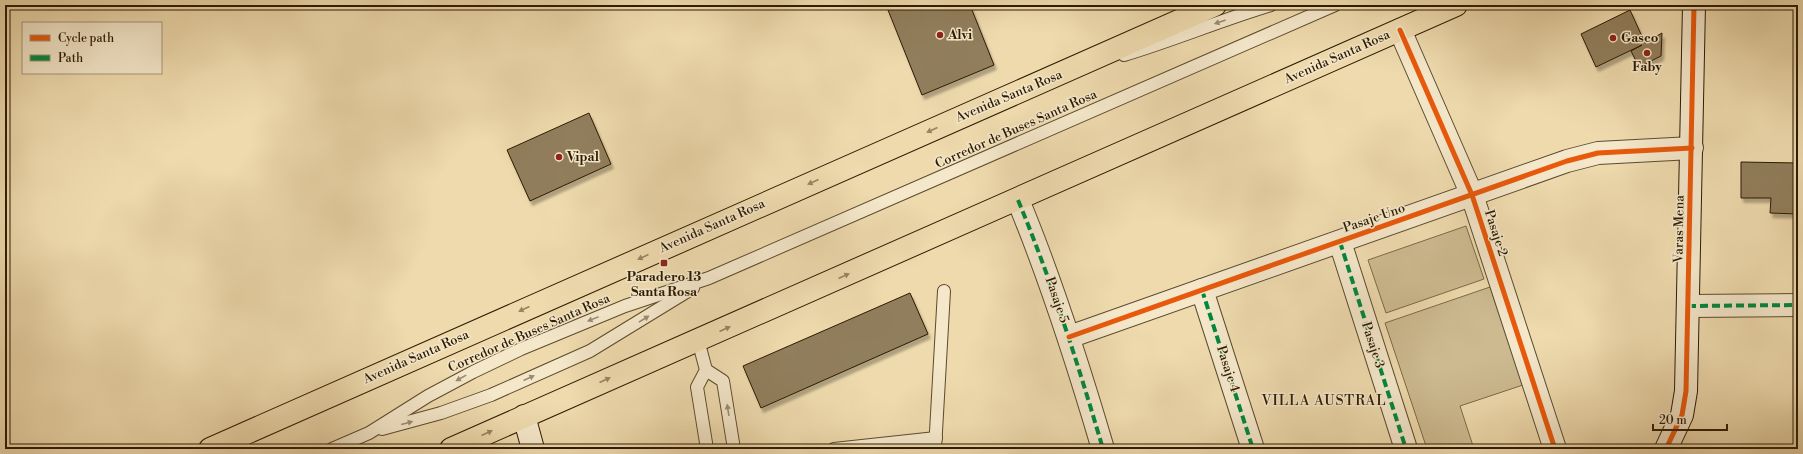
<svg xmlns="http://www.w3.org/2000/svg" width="1803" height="454" font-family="'Libre Bodoni',serif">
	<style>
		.green { fill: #cdba90; stroke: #7c6a49 }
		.building { fill: #917e5b; stroke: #2c1b02; filter: url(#shadow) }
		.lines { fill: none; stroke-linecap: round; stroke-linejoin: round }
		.lane-casing { stroke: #5c4b2d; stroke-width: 14 }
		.street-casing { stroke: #5c4b2d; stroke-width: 24 }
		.secondary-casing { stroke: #2c1b02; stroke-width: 24 }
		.primary-casing { stroke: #2c1b02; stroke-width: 24 }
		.lane { stroke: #f4e7ca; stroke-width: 12 }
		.street { stroke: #f4e7ca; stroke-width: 22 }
		.secondary { stroke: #f4e7ca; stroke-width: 22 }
		.primary { stroke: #eedaad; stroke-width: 22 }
		.quiet { stroke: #00873e; stroke-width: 4; stroke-dasharray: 8 4; stroke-linecap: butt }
		.cycleway-casing { stroke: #f4e7ca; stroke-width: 8 }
		.cycleway { stroke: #e8590c; stroke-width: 5 }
		.oneway { fill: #9a8b70 }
		.oneway2 { fill: #978460 }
		.poi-dot { fill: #8f2418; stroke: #f4e7ca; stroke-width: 1.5 }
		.labels { text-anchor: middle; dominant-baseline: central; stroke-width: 3; stroke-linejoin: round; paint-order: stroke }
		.poi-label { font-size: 13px; font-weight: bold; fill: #2c1b02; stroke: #f4e7ca; text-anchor: start }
		.street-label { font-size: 13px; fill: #2c1b02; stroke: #f4e7ca }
		.neighbourhood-label { font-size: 14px; letter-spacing: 1px; fill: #2c1b02; stroke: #f4e7ca }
	</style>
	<defs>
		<filter id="shadow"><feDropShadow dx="2.5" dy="4.5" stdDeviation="1" flood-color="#0004"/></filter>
	</defs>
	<rect width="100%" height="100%" fill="#eedaad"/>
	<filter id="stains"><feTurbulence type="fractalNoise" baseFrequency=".005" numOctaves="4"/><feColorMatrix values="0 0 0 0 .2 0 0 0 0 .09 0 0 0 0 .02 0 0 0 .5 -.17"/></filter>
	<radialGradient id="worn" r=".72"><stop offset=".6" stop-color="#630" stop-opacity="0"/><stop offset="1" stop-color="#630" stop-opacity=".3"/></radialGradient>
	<g class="green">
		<polygon points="1466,226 1484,279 1386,313 1368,260"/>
		<polygon points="1490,287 1523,385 1460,406 1474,449 1427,449 1385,323"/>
	</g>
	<g class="building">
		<polygon points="886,5 970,5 994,65 922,95"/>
		<polygon points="1630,10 1645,43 1662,33 1661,56 1639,67 1631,51 1642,45 1596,67 1581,34"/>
		<polygon points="589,113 611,164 530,201 507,150"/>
		<polygon points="1741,162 1798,163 1798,214 1770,213 1771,198 1741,198"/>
		<polygon points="910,293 928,334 761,408 743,366"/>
	</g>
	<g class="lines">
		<defs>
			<g id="lane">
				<path d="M1124,55c50,-15 97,-35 147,-50"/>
				<polyline points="698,340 706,370 697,387 707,449"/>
				<polyline points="706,370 723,381 734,449"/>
				<polyline points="382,429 441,413 491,395 590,351 693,288"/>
				<polyline points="332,449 369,433 428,396 473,372 521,349 625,306 709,278 1335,5"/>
				<polyline points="834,449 936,438"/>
				<polyline points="935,449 944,291"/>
			</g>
			<g id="street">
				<polyline points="1400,30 1472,195 1555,449"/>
				<path d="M1018,200c34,82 60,164 85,249"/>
				<polyline points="1340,242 1406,449"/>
				<polyline points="1202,290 1253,449"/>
				<polyline points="1688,306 1798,305"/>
				<polyline points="1069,337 1567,161 1598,153 1692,148"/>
			</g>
			<g id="secondary">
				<polyline points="524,416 533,449"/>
				<polyline points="1666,449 1682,415 1686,391 1694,5"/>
			</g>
			<g id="primary">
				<polyline points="210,449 1215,5"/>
				<polyline points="451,449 1456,5"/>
			</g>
		</defs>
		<use href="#lane" class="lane-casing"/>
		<use href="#street" class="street-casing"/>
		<use href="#secondary" class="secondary-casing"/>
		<use href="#primary" class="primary-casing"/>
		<use href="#lane" class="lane"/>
		<use href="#street" class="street"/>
		<use href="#secondary" class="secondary"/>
		<use href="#primary" class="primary"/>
		<g class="quiet">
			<path d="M1018,200c34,82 60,164 85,249"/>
			<polyline points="1340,242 1406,449"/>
			<polyline points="1202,290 1253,449"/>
			<polyline points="1688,306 1798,305"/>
		</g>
		<defs>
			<g id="cycleway">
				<polyline points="1400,30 1472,195 1555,449"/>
				<polyline points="1069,337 1567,161 1598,153 1692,148"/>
				<polyline points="1666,449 1682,415 1686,391 1694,5"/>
			</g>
		</defs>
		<use href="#cycleway" class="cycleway-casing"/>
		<use href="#cycleway" class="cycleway"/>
	</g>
	<defs><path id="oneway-solid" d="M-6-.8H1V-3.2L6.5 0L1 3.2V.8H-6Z"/></defs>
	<g class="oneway">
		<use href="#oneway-solid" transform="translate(1220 22) rotate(161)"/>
		<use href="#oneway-solid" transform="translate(593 319) rotate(158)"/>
		<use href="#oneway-solid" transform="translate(644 319) rotate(-32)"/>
		<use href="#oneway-solid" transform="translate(461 378) rotate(151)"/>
		<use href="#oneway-solid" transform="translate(529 378) rotate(-24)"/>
		<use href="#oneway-solid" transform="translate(728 410) rotate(-99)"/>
		<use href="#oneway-solid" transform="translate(407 423) rotate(-15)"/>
	</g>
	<g class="oneway2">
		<use href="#oneway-solid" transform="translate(932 130) rotate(156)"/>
		<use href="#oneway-solid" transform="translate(813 182) rotate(156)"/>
		<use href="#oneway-solid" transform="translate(643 257) rotate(156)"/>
		<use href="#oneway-solid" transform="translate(844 276) rotate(-24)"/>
		<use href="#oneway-solid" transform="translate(524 309) rotate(156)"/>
		<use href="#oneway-solid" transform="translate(725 329) rotate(-24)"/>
		<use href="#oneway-solid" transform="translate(605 380) rotate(-24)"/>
		<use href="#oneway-solid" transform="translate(487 433) rotate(-24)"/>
	</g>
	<g class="poi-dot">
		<circle cx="940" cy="35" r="4"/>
		<circle cx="1613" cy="38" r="4"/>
		<circle cx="1647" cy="53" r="4"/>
		<circle cx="559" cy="157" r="4"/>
		<rect x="660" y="259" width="8" height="8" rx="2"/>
	</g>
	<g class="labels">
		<g class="poi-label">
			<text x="948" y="35">Alvi</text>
			<text x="1621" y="38">Gasco</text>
			<text x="1647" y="67" text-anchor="middle">Faby</text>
			<text x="567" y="157">Vipal</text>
			<text x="664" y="277" text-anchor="middle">Paradero 13<tspan x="664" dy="15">Santa Rosa</tspan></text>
		</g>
		<g class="street-label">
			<text transform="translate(1337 57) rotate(-24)">Avenida Santa Rosa</text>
			<text transform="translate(1009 96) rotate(-23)">Avenida Santa Rosa</text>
			<text transform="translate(1016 129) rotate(-24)">Corredor de Buses Santa Rosa</text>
			<text transform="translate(1374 218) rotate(-19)">Pasaje Uno</text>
			<text transform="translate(712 226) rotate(-24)">Avenida Santa Rosa</text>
			<text transform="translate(1679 229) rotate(-89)">Varas Mena</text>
			<text transform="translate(1496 233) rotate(72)">Pasaje 2</text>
			<text transform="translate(1057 300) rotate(71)">Pasaje 5</text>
			<text transform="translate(529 333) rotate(-24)">Corredor de Buses Santa Rosa</text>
			<text transform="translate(1373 345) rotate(72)">Pasaje 3</text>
			<text transform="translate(416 357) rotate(-24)">Avenida Santa Rosa</text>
			<text transform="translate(1228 369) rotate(72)">Pasaje 4</text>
		</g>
		<g class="neighbourhood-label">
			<text x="1324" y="401">VILLA AUSTRAL</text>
		</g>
	</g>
	<rect width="1803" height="454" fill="none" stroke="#eedaad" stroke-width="20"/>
	<rect x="6" y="6" width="1791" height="442" fill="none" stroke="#2c1b02" stroke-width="2"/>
	<rect x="10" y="10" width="1783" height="434" fill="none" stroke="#2c1b02"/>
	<rect x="22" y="22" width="140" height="52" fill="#f4e7ca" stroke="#a4957a"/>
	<rect x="30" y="35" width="20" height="6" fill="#e8590c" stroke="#a4957a"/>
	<text x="58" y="42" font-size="12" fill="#2c1b02">Cycle path</text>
	<rect x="30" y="55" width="20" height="6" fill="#00873e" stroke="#a4957a"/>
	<text x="58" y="62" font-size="12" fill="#2c1b02">Path</text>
	<path d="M1653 424v6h74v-6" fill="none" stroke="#2c1b02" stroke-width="2"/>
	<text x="1659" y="424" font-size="12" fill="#2c1b02" stroke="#f4e7ca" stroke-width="3" paint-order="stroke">20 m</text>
	<rect width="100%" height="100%" filter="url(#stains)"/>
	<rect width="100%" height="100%" fill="url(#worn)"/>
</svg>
